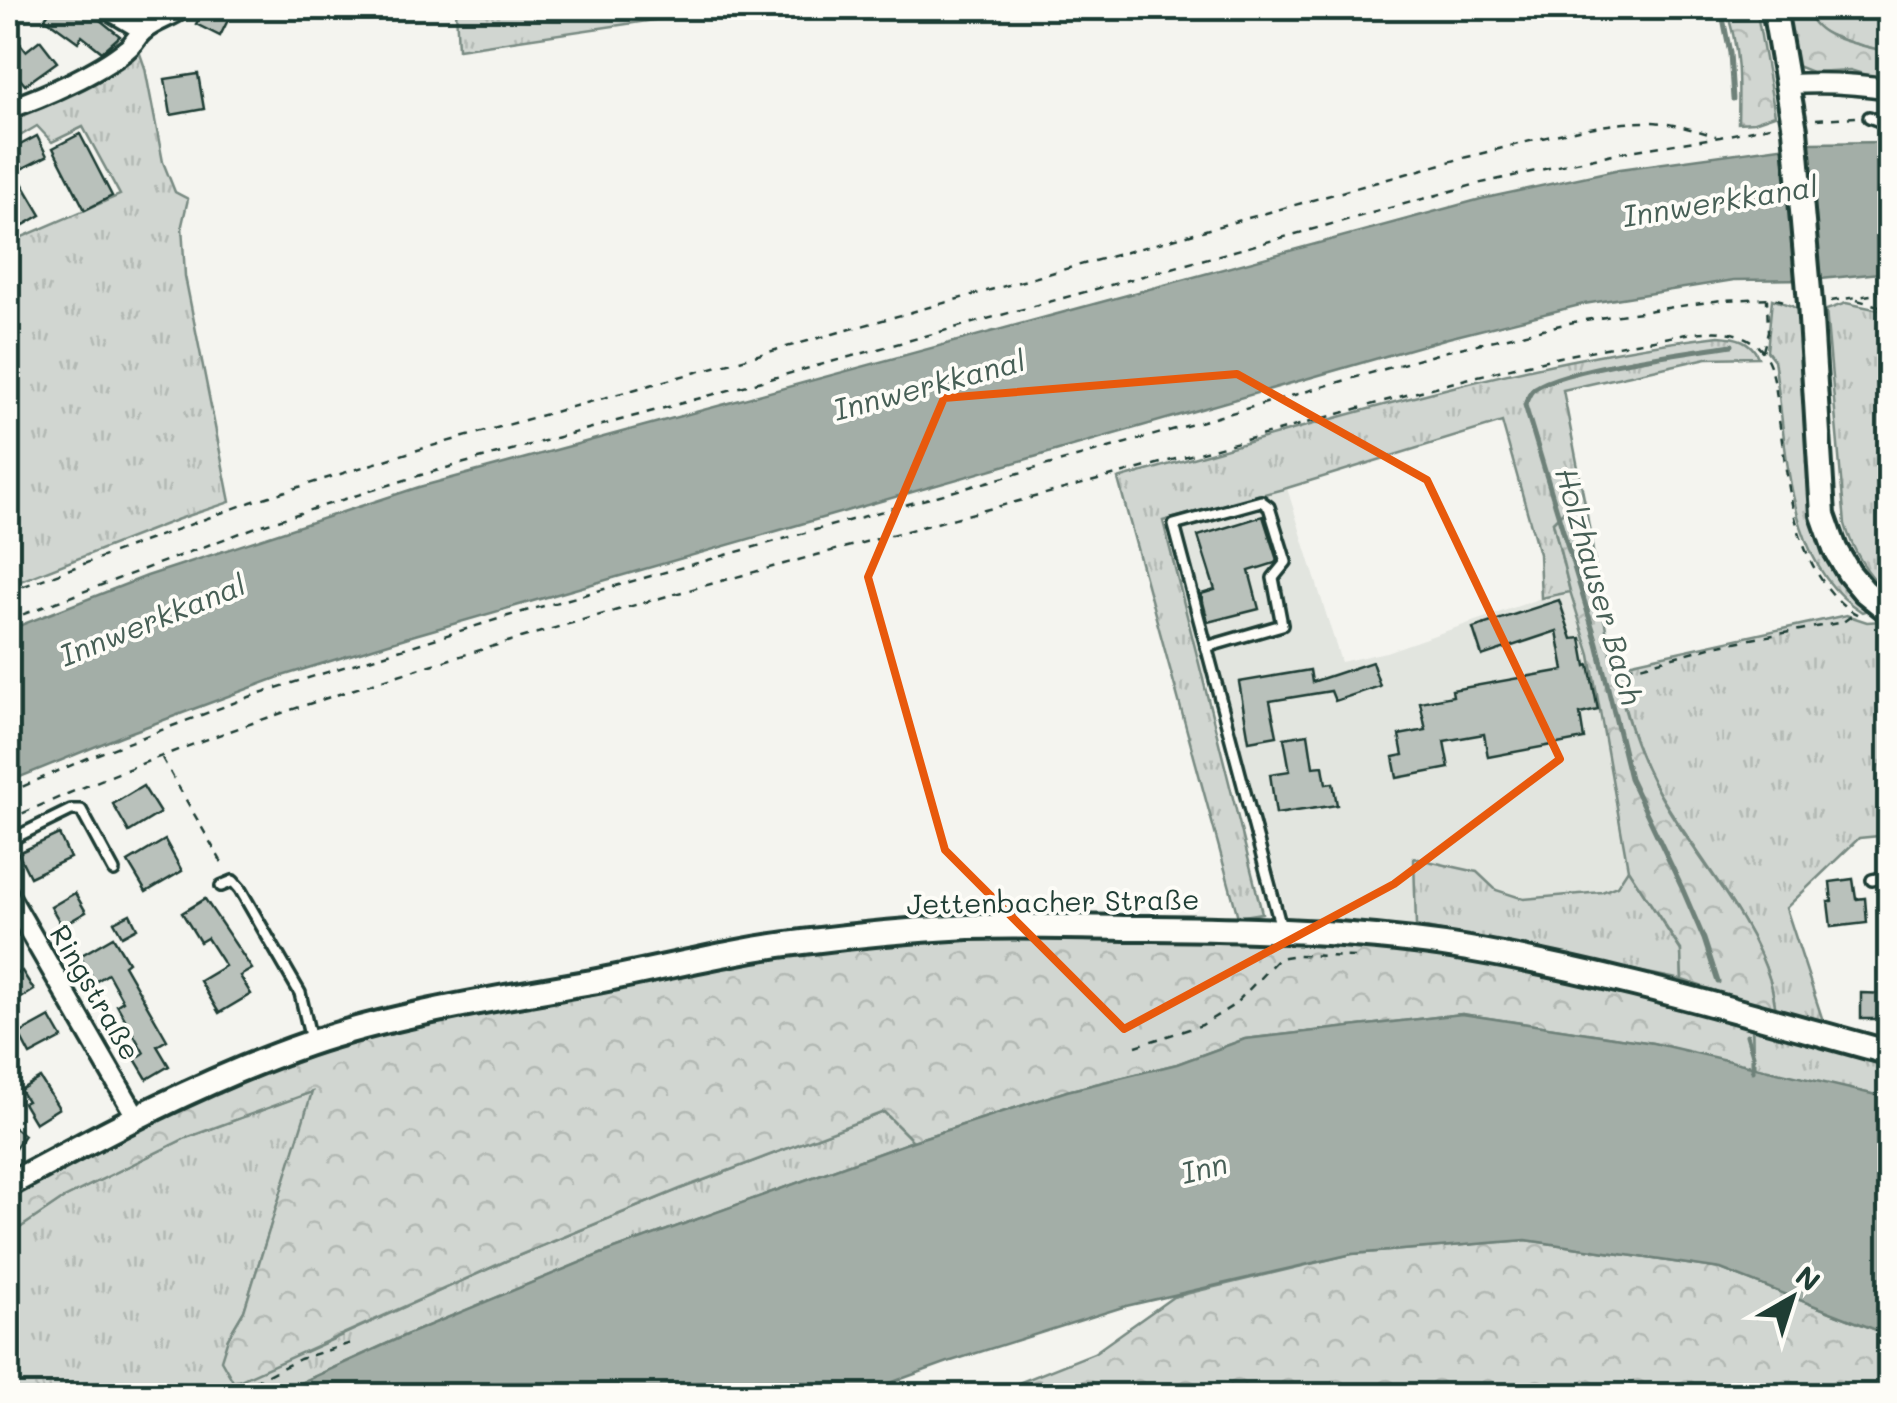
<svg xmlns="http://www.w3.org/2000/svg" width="1897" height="1403" font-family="Mali,sans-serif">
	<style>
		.built { fill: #e2e5df }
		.grass { fill: url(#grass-tufts); stroke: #788a82; stroke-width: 2.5 }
		.forest { fill: url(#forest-crowns); stroke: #788a82; stroke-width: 2.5 }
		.water { fill: #a3aea7; stroke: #6e8179; stroke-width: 2.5 }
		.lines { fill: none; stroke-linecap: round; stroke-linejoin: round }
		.stream { stroke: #6e8179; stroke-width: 5 }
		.building { fill: #b9c1bb; stroke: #1f3d34; stroke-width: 2.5 }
		.service-casing { stroke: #1f3d34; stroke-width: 16 }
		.minor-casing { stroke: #1f3d34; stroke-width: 25 }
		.tertiary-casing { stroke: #1f3d34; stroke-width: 30 }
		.path { stroke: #1f3d34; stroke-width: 2.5; stroke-dasharray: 8 8; stroke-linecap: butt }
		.service { stroke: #fdfcf7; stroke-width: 9 }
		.minor { stroke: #fdfcf7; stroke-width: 18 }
		.tertiary { stroke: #fdfcf7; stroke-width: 22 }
		.marked { fill: none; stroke: #e8590c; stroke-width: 8; stroke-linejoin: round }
		.labels { text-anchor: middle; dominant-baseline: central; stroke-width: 8; stroke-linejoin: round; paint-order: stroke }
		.street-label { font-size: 28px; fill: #1f3d34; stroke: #fdfcf7 }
		.water-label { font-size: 30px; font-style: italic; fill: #475f56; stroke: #fdfcf7 }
	</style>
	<defs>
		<pattern id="grass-tufts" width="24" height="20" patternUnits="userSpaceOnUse" patternTransform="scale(2.5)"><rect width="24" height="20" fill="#d1d6d1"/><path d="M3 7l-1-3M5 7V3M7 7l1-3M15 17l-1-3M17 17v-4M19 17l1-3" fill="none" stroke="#b3b9b4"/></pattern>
		<pattern id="forest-crowns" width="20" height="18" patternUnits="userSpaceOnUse" patternTransform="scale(2.5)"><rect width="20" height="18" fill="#d1d6d1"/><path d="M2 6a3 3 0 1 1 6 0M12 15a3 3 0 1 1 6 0" fill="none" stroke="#b3b9b4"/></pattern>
	</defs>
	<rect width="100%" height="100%" fill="#f4f4ef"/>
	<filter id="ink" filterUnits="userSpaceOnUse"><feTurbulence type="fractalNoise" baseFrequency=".01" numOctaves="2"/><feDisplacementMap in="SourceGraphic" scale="20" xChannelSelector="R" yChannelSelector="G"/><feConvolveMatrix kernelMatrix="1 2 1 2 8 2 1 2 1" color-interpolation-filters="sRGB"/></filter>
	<g filter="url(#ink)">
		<polygon class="built" points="1287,488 1341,662 1386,652 1541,598 1570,591 1590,655 1628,869 1617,886 1602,892 1523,899 1496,890 1476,872 1414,858 1416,926 1288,919 1221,676 1203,681 1163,521"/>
		<g class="grass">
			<polygon points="458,8 735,8 458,49 456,9"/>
			<path d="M1806,8h83v45c-28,-10 -74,-11 -83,-45z"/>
			<polygon points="138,48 145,68 163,162 175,192 188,199 182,225 185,276 230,502 179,519 8,586 8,233 13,241 120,195 83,127 52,142 37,126 8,143 8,125 12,115"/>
			<path d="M1772,299l20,7 9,7 14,182 55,112 -2,3 -6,2c-79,-48 -74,-171 -88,-252l-7,-9z"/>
			<path d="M1846,303l43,9 1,88 -3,1 3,7 -1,187c-21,-20 -36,-43 -44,-71l-19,-214z"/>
			<path d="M1719,336c17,1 32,4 39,21l-51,1 -144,32 22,114 -21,7 -11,11 17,70 -29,6 -2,-44 -37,-132 -215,66 -124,33 99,392 -24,4 -120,-438c198,-55 397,-118 601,-143z"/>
			<path d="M1846,615l21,7 15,-1 8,53 -1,161 -30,3 -73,70 38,116 -48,-13c-2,-10 -3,-20 -6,-30 -19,-64 -79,-133 -113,-192 -23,-38 -32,-81 -43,-123z"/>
			<polygon points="1414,858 1477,872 1496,890 1524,899 1602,892 1617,886 1628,869 1681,951 1682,980 1416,926"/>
			<polygon points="1752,1023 1889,1059 1889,1098 1753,1068"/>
			<polygon points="313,1091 244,1311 228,1338 305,1352 508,1260 680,1189 884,1112 913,1141 601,1254 406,1335 274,1395 8,1396 8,1236 64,1198 186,1138"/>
		</g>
		<g class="forest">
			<path d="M1725,8h31l19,107 -21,7 -16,1c1,-40 2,-78 -13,-115z"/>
			<path d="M1783,8h23c9,34 55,35 83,45v29l-39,-12 -38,2 -15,-6 -6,-11z"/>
			<path d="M1585,504c17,93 25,195 69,280 33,65 96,128 116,197 3,10 4,20 6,30l-94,-31 -1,-30 -53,-81 -38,-214 -20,-64 -17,-69 11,-11z"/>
			<path d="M1073,936c122,2 245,1 366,18 106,16 209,44 313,69l1,45 -101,-25 -190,-29 -217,25 -68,25 -110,27 -154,50 -29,-29 -204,77 -172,71 -274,123 -13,-23 7,-22 16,-27 68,-219 -126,46 -122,60 -56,38v-41l215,-109 108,-41 94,-25 383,-69 132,-13z"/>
			<polygon points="1526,1240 1721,1269 1889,1335 1889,1395 986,1396 1094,1353 1173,1297 1352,1254"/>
		</g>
		<g class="water">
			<polygon points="1889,142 1889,272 1821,279 1734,280 1584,304 1448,338 415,635 282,676 121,736 8,782 8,630 147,576 419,487 1481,199 1620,169 1810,143"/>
			<polygon points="1462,1014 1653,1043 1889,1098 1889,1335 1721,1269 1526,1240 1352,1254 1126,1306 948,1362 857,1395 274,1395 406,1335 601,1254 913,1141 1067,1091 1177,1064 1245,1039"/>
		</g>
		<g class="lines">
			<g class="stream">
				<polyline points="1719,8 1722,13 1730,53 1733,99"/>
				<path d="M1718,982l-14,-43 -22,-51 -52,-110 -33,-135 -72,-238c2,-5 4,-11 7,-14 20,-22 163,-40 200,-46"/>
				<polyline points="1747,1035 1753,1055 1753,1071"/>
			</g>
		</g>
		<g class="building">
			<polygon points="53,8 85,8 120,36 102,52 82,36 78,42 45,18"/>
			<polygon points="205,8 234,8 220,36 196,24"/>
			<polygon points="8,28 26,51 40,40 57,62 25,85 8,64"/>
			<polygon points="198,74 204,109 171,115 165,79"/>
			<polygon points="80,134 112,196 85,210 53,148"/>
			<polygon points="37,136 47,156 19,170 9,151"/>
			<polygon points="8,159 41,215 8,234"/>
			<polygon points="1263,516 1277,560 1275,563 1249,571 1259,609 1208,622 1201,594 1215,590 1198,536"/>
			<polygon points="1559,600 1572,639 1581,638 1586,666 1589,665 1598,710 1580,714 1584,739 1488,757 1484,734 1444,741 1449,768 1397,778 1393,757 1403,755 1399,735 1426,730 1420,702 1453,696 1452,690 1564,670 1557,631 1482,656 1473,628"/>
			<polygon points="1372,662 1380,686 1335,701 1331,691 1270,701 1277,736 1249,741 1239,682 1310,670 1312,682"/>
			<polygon points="1308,734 1313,767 1323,766 1326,784 1333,783 1337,805 1276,814 1270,774 1290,771 1284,738"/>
			<polygon points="143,786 160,813 129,832 113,804"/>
			<polygon points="59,834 70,858 30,877 18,853"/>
			<polygon points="165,840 182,871 146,892 128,862"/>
			<polygon points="1853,879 1856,899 1865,898 1867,923 1831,927 1828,902 1832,902 1830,882"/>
			<polygon points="75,893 86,912 62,926 51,907"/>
			<polygon points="205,899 252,969 240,976 251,994 219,1013 200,981 225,966 207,938 200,942 182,913"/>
			<polygon points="130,914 137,928 122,936 114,922"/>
			<polygon points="113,937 128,962 124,965 167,1040 157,1046 169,1066 147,1079 135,1059 144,1053 117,1005 123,1001 108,974 95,982 80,956"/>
			<polygon points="22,971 34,990 13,1003 8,994 8,980"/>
			<polygon points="1861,993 1889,994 1889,1019 1861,1019"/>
			<polygon points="50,1017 62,1038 30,1055 19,1034"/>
			<polygon points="40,1078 59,1108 35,1123 23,1103 27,1101 20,1090"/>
			<polygon points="8,1123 24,1135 8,1159"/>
		</g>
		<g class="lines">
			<defs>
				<g id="service">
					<polyline points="1869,117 1890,125"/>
					<polyline points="1206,647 1282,625 1273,578 1286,562 1269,507 1261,501 1174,525 1281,928"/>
					<polyline points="8,841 71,810 81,810 114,871"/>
					<polyline points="1872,880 1890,876"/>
					<polyline points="221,886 233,881 240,889 300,993 311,1040"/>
				</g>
				<g id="minor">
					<polyline points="106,8 143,30"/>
					<path d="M1788,84c35,-2 67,-1 102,5"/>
					<path d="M8,109c35,-12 90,-36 119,-60 7,-5 9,-12 16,-18 11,-10 28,-14 40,-23"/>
					<polyline points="8,894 137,1118"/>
				</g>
				<g id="tertiary">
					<polyline points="1774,8 1795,130 1810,303 1823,515 1835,549 1849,573 1864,591 1890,612"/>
					<path d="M8,1185c96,-52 195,-105 299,-141 88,-30 193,-46 285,-62 70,-13 140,-32 211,-40 54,-7 110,-12 165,-15 61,-2 123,1 185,1 97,1 195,3 291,17 149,23 300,68 446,108"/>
				</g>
			</defs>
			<use href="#service" class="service-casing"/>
			<use href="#minor" class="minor-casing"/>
			<use href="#tertiary" class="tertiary-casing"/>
			<g class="path">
				<polyline points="1816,119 1858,117"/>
				<polyline points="1857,300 1890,309"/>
				<polyline points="1831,301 1890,292"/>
				<polyline points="1763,351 1768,331 1767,299"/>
				<path d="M8,592l243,-90 163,-51 1049,-293c55,-13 128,-36 184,-36 23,0 47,8 69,14"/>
				<polyline points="8,620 259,526 421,475 1477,184 1617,153 1720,137 1774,125"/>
				<polyline points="1615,653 1627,666 1640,666 1714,646 1843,622 1853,615"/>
				<polyline points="162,758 225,868"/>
				<polyline points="8,793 90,757 260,693 508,616 1137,440 1451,350 1578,321 1722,300 1773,298 1788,302"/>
				<path d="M8,820c171,-78 353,-135 533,-188 237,-69 475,-129 712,-194 130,-36 261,-77 395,-97 26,-4 58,-13 84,-8 15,4 27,11 34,24 10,18 11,43 13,63 9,58 12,124 51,171 10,12 19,21 34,26"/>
				<polyline points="1136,1046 1202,1025 1234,1005 1279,958 1296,955 1357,957 1358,954"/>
				<polyline points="225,1396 300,1359 351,1343"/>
			</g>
			<use href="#service" class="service"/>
			<use href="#minor" class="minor"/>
			<use href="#tertiary" class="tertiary"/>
		</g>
	</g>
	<path class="marked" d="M1237,374l190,106 133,279 -166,125 -270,145 -179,-179 -77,-273 76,-179z"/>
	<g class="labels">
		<g class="street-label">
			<text transform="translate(1053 901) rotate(-1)">Jettenbacher Straße</text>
			<text transform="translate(96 992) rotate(60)">Ringstraße</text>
		</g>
		<g class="water-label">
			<text transform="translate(1720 200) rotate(-9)">Innwerkkanal</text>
			<text transform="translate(929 384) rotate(-15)">Innwerkkanal</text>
			<text transform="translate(1600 586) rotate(74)">Holzhauser Bach</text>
			<text transform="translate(152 619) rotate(-22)">Innwerkkanal</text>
			<text transform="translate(1204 1167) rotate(-14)">Inn</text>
		</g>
	</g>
	<rect width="1897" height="1403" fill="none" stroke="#fdfcf7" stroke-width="40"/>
	<rect x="20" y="20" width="1857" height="1363" fill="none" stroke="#1f3d34" stroke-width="4" filter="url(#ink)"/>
	<g transform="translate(1792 1298) rotate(39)" stroke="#fdfcf7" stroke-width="8" paint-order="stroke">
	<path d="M0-8L18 38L0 25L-18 38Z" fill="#1f3d34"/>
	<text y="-15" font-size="28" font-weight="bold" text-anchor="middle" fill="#1f3d34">N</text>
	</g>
</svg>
